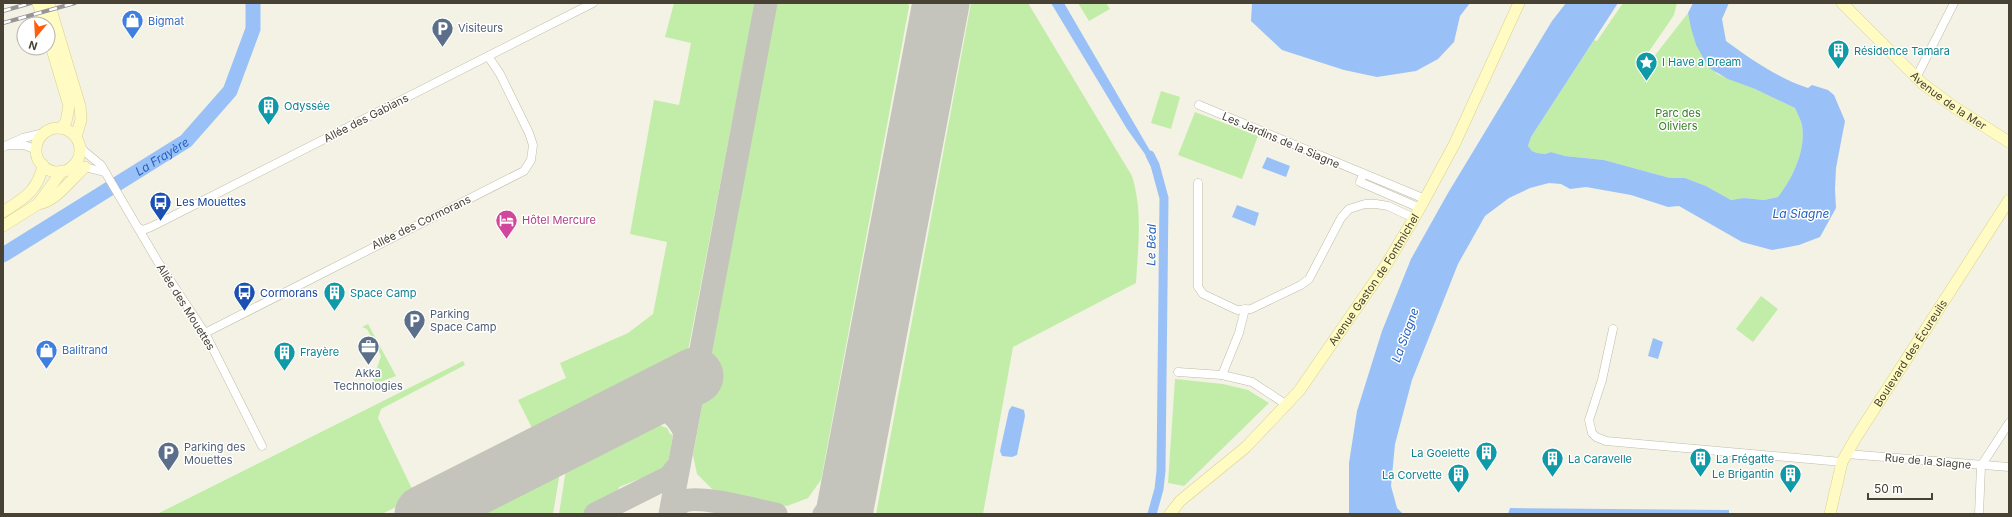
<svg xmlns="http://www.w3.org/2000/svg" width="2012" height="517" font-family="Inter,sans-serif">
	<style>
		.green { fill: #c2eda8 }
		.water { fill: #99c1f7 }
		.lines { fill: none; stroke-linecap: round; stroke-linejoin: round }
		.canal { stroke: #99c1f7; stroke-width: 9 }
		.river { stroke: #99c1f7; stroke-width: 15 }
		.taxiway { stroke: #c4c4bc; stroke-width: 23 }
		.runway { stroke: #c4c4bc; stroke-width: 57 }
		.street-casing { stroke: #c0bca6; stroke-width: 9 }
		.secondary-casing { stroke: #d8d28f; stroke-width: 12 }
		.street { stroke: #fff; stroke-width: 8 }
		.secondary { stroke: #fffbc3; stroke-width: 11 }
		.rail-casing { stroke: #959595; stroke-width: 4 }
		.rail { stroke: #fff; stroke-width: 2.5; stroke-dasharray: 8; stroke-linecap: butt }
		.labels { text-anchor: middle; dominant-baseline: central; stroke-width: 3; stroke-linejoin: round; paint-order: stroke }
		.shop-label { font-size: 11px; fill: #366cbe; stroke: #fff; text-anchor: start }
		.service-label { font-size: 11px; fill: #4e5e75; stroke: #fff; text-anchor: start }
		.culture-label { font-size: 11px; fill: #0d838f; stroke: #fff; text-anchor: start }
		.street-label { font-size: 11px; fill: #474233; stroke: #fff }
		.park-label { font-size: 11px; fill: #347e21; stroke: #fff }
		.transit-label { font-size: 11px; fill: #164399; stroke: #fff; text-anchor: start }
		.hotel-label { font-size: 11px; fill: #b23c85; stroke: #fff; text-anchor: start }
		.water-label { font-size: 12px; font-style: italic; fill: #2261bd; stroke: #fff }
	</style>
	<rect width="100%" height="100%" fill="#f4f2e4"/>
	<g class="green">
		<polygon points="674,3 755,3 688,351 682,359 663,371 540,433 533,430 518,400 566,378 560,363 628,333 653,314 667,242 630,234 654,100 679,105 691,43 665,37"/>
		<polygon points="776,3 908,3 909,7 821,480 808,498 787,506 714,491 697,474 693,455"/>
		<path d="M971,3h57l104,173c11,35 6,71 4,107l-123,64 -30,167h-107z"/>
		<polygon points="1078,3 1106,3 1110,9 1089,21"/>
		<path d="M1623,3h54l-3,12 -37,54 5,3 46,-59 8,32 21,29 38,15 40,19c2,5 6,11 7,17 4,26 -9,52 -24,72l-14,3 -20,-2 -13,2 -25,-14 -21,-8h-15l-66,-18 -39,-4 -14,-4 -6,2 -8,-1 -5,-2 -4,-5 3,-9 63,-97 3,1z"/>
		<polygon points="1161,91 1180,97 1171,129 1151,123"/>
		<polygon points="1195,112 1258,136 1242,179 1178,155"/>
		<polygon points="1761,296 1778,309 1753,342 1736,329"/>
		<polygon points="368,324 396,376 380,382 370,389 381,356 367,329 362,327"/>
		<polygon points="463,361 465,365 381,409 378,418 416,497 382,514 157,514"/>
		<polygon points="1175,379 1223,384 1248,390 1269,403 1184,486 1168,483"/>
		<polygon points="659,425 667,428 670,434 673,435 667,468 619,487 616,497 582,514 559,514 566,469 648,426"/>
		<polygon points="560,472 553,514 474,514"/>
	</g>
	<g class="water">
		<polygon points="1051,3 1064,3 1156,161 1155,165 1152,164 1127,129"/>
		<polygon points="1252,3 1470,3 1460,16 1454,42 1438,59 1416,71 1377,77 1344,70 1282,50 1251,21"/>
		<path d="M1566,3h52l-87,134 -3,9 4,5 5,2 8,1 6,-2 14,4 39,4 66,18h15l21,8 25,14 13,-2 20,2 14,-3c15,-20 28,-46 24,-72 -1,-5 -5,-12 -7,-17l-40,-19 -27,-10 -19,-11 -13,-23 -5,-17 -3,-15 5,-10h36l-7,16 4,22c26,19 52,37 82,47l4,-3 16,5 6,5 11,26 -9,47 -1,21 1,19 -16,29 -21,8 -27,5 -30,-8 -63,-36 -11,1 -37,-12 -45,-8 -16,2 -9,-5 -12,-1 -19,5 -21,10 -24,18 -27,48 -46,116 -17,64 -4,42 6,22 6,6h-54v-51l8,-52 25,-80 29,-72 37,-66 104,-172z"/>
		<polygon points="1267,157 1290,166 1286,177 1262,168"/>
		<polygon points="1237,205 1259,213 1255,226 1232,217"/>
		<polygon points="1653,338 1663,342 1658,359 1648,356"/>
		<polygon points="1012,406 1024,410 1025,416 1017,455 1012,457 1002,456 1000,451 1009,410"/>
		<polygon points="1510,508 1729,510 1729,514 1508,514"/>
	</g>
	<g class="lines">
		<polyline class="canal" points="1150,155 1155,165 1164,198 1161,471 1159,489 1152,514"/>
		<path class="river" id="s1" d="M3,255l183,-114 44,-50 23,-62v-26"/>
		<g class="taxiway">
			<polyline points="936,3 936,28"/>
			<path d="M638,405c23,-1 37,6 47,28"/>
			<polyline points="595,514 669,477 679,465"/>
			<polyline points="670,514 766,3"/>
			<path d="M671,514c3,-5 6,-10 13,-13 18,-6 71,9 92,13"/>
			<path d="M824,514c16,-8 21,-24 28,-39"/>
		</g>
		<g class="runway">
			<polyline points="423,514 695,376"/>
			<polyline points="844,514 941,3"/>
		</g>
		<defs>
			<g id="street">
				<polyline points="1916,78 1954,3"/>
				<polyline points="1199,105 1425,199"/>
				<polyline points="79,144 84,151 101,165 158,262 205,333 262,446"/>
				<polyline points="9,145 24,145 37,150"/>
				<polyline points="3,147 23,138 44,133"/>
				<polyline points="70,168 85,167 104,172"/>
				<polyline points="1363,175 1360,182 1420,208"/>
				<polyline points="1198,183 1198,287 1203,294 1237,310 1251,309 1301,285 1309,279 1341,218 1349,209 1365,204 1376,204 1388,206 1414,218"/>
				<polyline points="139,228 143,230 151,227 593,3"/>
				<polyline points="1613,329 1602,380 1589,420 1592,433 1596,437 1606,441 1842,462"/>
				<polyline points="205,333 524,171 531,160 533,145 529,133 500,74 488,56"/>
				<polyline points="1178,372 1222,375 1252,382 1287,405"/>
				<polyline points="1222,375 1239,333 1245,309"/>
				<polyline points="1847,454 2009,467"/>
				<polyline points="1979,514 1981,466 2009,423"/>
			</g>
			<g id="secondary">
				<polyline points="38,3 45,24"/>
				<polyline points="49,3 80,106 81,120 76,137"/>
				<path id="s2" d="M1842,3l81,81 31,23 55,35"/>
				<polyline points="48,36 69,106 66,122 61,128"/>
				<circle cx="58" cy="150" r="22"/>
				<path d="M38,204c19,-3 33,-25 47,-37"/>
				<path d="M3,212c21,-14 35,-21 40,-47"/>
				<polyline points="3,226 38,204 62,171"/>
				<path id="s3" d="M1170,514l10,-13 66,-54 53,-56 87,-126 34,-57 35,-65 64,-140"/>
				<path id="s4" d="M1830,514l12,-52 13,-23 154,-239"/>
			</g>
		</defs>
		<use href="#street" class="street-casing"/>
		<use href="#secondary" class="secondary-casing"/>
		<use href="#street" class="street"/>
		<use href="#secondary" class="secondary"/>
		<defs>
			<g id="rail">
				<polyline points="3,11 31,3"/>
				<polyline points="3,23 75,3"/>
			</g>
		</defs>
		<use href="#rail" class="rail-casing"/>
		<use href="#rail" class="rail"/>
	</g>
	<defs>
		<symbol id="shop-pin" viewBox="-11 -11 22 30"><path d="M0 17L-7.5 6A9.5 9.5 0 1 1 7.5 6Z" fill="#3f7fe0" stroke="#fff"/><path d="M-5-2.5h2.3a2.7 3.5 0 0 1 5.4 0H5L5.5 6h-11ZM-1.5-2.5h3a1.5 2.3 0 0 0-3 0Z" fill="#fff"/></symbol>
		<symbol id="parking-pin" viewBox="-11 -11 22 30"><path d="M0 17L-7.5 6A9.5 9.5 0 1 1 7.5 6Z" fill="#5c6f8a" stroke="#fff"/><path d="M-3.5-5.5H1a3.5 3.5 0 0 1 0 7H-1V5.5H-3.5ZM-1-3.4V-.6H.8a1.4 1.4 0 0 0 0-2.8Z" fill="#fff"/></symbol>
		<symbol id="building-pin" viewBox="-11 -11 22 30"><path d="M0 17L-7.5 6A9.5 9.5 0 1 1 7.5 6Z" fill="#0f9aa8" stroke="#fff"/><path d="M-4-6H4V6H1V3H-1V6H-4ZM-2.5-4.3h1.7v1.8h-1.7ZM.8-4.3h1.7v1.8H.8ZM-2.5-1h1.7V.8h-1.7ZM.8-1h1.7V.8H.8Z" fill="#fff"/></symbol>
		<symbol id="sight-pin" viewBox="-11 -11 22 30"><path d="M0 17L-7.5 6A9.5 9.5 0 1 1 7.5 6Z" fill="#0f9aa8" stroke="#fff"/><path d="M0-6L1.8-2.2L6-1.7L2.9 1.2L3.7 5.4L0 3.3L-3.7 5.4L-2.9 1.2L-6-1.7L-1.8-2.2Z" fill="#fff"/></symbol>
		<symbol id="bus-pin" viewBox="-11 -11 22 30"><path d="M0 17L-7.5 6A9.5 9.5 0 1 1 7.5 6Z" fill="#1a4fb4" stroke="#fff"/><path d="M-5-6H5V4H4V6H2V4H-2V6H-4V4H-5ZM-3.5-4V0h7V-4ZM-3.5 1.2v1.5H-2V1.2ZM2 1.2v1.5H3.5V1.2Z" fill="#fff"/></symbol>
		<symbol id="hotel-pin" viewBox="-11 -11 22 30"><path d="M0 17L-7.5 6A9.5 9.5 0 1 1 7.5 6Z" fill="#d1479c" stroke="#fff"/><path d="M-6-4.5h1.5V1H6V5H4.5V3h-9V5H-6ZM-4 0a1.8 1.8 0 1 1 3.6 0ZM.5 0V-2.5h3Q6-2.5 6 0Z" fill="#fff"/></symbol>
		<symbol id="office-pin" viewBox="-11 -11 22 30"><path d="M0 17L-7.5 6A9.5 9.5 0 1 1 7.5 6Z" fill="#5c6f8a" stroke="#fff"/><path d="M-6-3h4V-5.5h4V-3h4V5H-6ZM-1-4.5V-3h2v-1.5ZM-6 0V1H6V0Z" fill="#fff"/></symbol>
	</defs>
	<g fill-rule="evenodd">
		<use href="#shop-pin" x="120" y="8" width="25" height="34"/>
		<use href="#parking-pin" x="430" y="16" width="25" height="34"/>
		<use href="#building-pin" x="1826" y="38" width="25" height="34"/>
		<use href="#sight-pin" x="1634" y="50" width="25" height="34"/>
		<use href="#building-pin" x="256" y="94" width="25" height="34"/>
		<use href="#bus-pin" x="148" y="190" width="25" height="34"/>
		<use href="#hotel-pin" x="494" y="208" width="25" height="34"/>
		<use href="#bus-pin" x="232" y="280" width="25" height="34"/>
		<use href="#building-pin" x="322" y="280" width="25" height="34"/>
		<use href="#parking-pin" x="402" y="308" width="25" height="34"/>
		<use href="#office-pin" x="356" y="334" width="25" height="34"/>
		<use href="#shop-pin" x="34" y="338" width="25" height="34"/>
		<use href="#building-pin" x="272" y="340" width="25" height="34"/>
		<use href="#parking-pin" x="156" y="440" width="25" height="34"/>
		<use href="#building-pin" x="1474" y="440" width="25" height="34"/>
		<use href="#building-pin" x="1540" y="446" width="25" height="34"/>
		<use href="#building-pin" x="1688" y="446" width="25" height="34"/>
		<use href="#building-pin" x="1778" y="462" width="25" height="34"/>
		<use href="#building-pin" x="1446" y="462" width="25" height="34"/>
	</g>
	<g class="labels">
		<g class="shop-label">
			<text x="148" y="21">Bigmat</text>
			<text x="62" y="350">Balitrand</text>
		</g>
		<g class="service-label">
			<text x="458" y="28">Visiteurs</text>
			<text x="430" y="314">Parking<tspan x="430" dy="13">Space Camp</tspan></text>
			<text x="368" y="373" text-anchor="middle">Akka<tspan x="368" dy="13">Technologies</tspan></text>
			<text x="184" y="447">Parking des<tspan x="184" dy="13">Mouettes</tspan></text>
		</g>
		<g class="culture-label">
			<text x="1854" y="51">Résidence Tamara</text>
			<text x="1662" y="62">I Have a Dream</text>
			<text x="284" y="106">Odyssée</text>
			<text x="350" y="293">Space Camp</text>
			<text x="300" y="352">Frayère</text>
			<text x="1470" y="453" text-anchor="end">La Goelette</text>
			<text x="1568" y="459">La Caravelle</text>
			<text x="1716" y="459">La Frégatte</text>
			<text x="1774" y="474" text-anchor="end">Le Brigantin</text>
			<text x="1442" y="475" text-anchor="end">La Corvette</text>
		</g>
		<g class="street-label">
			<text stroke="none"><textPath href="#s2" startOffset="145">Avenue de la Mer</textPath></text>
			<text transform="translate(366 118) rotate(-27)">Allée des Gabians</text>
			<text transform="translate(1281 140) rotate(23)">Les Jardins de la Siagne</text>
			<text transform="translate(421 222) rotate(-26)">Allée des Cormorans</text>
			<text stroke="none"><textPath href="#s3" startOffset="313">Avenue Gaston de Fontmichel</textPath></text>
			<text transform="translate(186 307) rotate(58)">Allée des Mouettes</text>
			<text stroke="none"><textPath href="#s4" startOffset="182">Boulevard des Écureuils</textPath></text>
			<text transform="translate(1928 461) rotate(5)">Rue de la Siagne</text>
		</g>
		<g class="park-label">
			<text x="1678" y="113">Parc des<tspan x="1678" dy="13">Oliviers</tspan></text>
		</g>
		<g class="transit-label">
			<text x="176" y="202">Les Mouettes</text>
			<text x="260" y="293">Cormorans</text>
		</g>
		<g class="hotel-label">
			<text x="522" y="220">Hôtel Mercure</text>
		</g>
		<g class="water-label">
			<text stroke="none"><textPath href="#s1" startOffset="187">La Frayère</textPath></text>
			<text x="1801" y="213">La Siagne</text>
			<text transform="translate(1151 245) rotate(-89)">Le Béal</text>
			<text transform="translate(1405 335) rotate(-70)">La Siagne</text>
		</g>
	</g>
	<rect width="2012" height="517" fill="none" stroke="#474233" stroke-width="8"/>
	<g transform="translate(36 36) rotate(198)"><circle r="19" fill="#ffffff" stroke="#b5b3ad"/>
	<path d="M0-3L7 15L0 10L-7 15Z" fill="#ff5c10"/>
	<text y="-6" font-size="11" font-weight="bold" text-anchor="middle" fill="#474233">N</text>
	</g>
	<path d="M1868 493v6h64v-6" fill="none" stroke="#474233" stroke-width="2"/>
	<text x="1874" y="493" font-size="12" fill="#474233" stroke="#ffffff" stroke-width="3" paint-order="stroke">50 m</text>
</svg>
